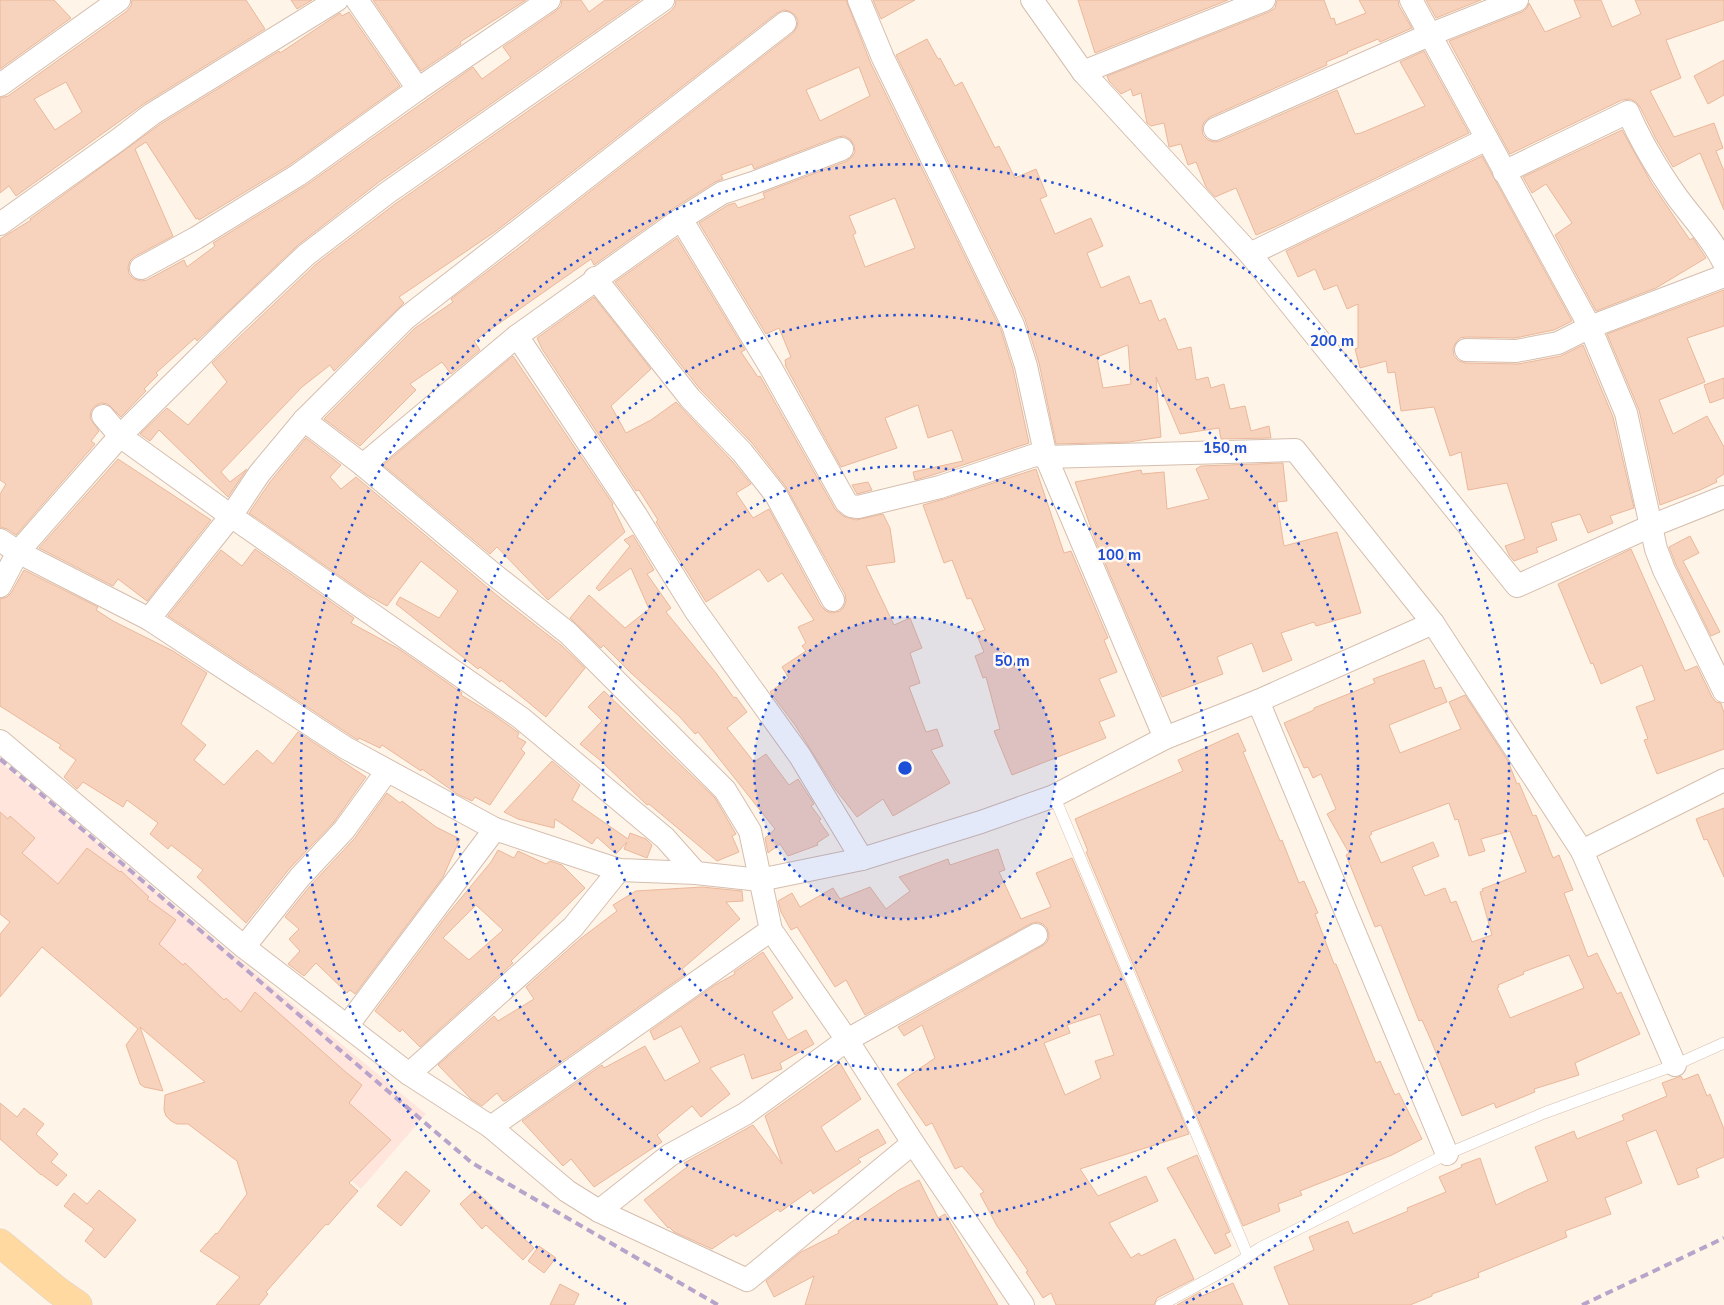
<svg xmlns="http://www.w3.org/2000/svg" width="1724" height="1305" font-family="'Nunito Sans',sans-serif">
	<style>
		.commercial { fill: #ffe5dc }
		.building { fill: #f7d2bd; stroke: #ebb89b; fill-rule: evenodd }
		.lines { fill: none; stroke-linecap: round; stroke-linejoin: round }
		.lane-casing { stroke: #d5beaf; stroke-width: 12 }
		.street-casing { stroke: #d5beaf; stroke-width: 24 }
		.primary-casing { stroke: #ddd4cf; stroke-width: 29 }
		.lane { stroke: #fff; stroke-width: 11 }
		.street { stroke: #fff; stroke-width: 22 }
		.primary { stroke: #ffd99f; stroke-width: 28 }
		.rail { stroke: #b8a4cb; stroke-width: 4; stroke-dasharray: 8 5; stroke-linecap: butt }
		.ring { fill: none; stroke: #1d4ed8; stroke-width: 2.5; stroke-dasharray: 2.5 5 }
		.centre { fill: #1d4ed8; stroke: #fff9f1; stroke-width: 2.5 }
		.ring-label { font-size: 15px; text-anchor: middle; font-weight: bold; fill: #1d4ed8; stroke: #fff9f1; stroke-width: 5; stroke-linejoin: round; paint-order: stroke }
	</style>
	<rect width="100%" height="100%" fill="#fef5e8"/>
	<polygon class="commercial" points="0,762 426,1114 361,1189 0,884"/>
	<g class="building">
		<polygon points="0,0 54,0 71,18 0,69"/>
		<path d="M132,0h114l19,29 -120,74 -129,93 -7,-10 -9,7v-95l8,-2 119,-85 4,-5zM66,82l16,30 -27,18 -21,-31z"/>
		<polygon points="291,0 312,0 297,9"/>
		<polygon points="373,0 526,0 460,42 461,44 421,71"/>
		<polygon points="562,0 581,0 589,12 605,0 640,0 379,182 298,245 197,341 195,338 156,373 158,375 144,389 146,391 121,417 108,404 101,403 95,406 91,411 90,418 99,431 91,441 95,444 16,535 7,529 0,527 0,494 6,484 0,480 0,239 31,220 30,219 159,125 279,51 280,53 340,13 342,16 349,12 400,86 291,164 199,220 198,218 196,219 146,142 135,149 173,236 134,257 130,261 128,267 129,274 134,279 141,281 147,280 184,260 187,267 215,246 213,243 305,186 473,67 482,79 511,58 503,47 556,11 561,6"/>
		<path d="M676,0h170l25,64 130,266 12,39 16,74 -93,31 -21,6 -2,-8 50,-11 -11,-31 -24,8 -10,-33 -33,13 12,30 -56,19 -56,-102h1l-1,-5 6,-3 -12,-29 -13,6 -67,-111 29,-18 7,-2 3,5 27,-10 -2,-5 84,-32 5,-4 3,-5 -1,-7 -4,-6 -6,-3 -7,1 -83,32 -2,-5 -31,11 2,4 -8,3 -41,26 -80,57 -3,-6 -117,82 6,9 -29,24 -9,-12 -32,22 6,6 -56,56 -36,-27 91,-91 38,-26 -2,-3 78,-59v-1l264,-206 4,-6 1,-6 -3,-6 -6,-4 -5,-1 -7,3 -281,218 -97,66 5,6 -70,68 -4,-6 -28,22 -81,85 9,10 17,-13 -19,28 -69,-67 -9,11 -10,-7 27,-26 21,17 39,-43 -15,-19 103,-98 80,-61 276,-193 4,-5zM859,67l11,29 -50,25 -14,-31zM895,198l20,50 -50,19 -12,-32 3,-2 -7,-17z"/>
		<polygon points="873,0 915,0 881,19"/>
		<polygon points="1078,0 1228,0 1095,53"/>
		<polygon points="1277,0 1324,0 1331,19 1334,18 1336,25 1366,13 1359,0 1398,0 1399,6 1412,28 1380,42 1378,39 1347,52 1348,53 1326,62 1327,65 1210,117 1204,122 1202,128 1203,135 1208,140 1214,142 1220,141 1337,90 1355,134 1361,133 1425,106 1400,62 1424,51 1469,133 1275,227 1256,235 1236,188 1215,197 1206,187 1196,162 1188,165 1181,144 1169,147 1164,123 1151,126 1147,123 1141,93 1133,96 1131,89 1121,94 1109,81 1107,76 1269,12 1275,8"/>
		<polygon points="1426,0 1481,0 1436,18"/>
		<polygon points="1574,0 1601,0 1612,27 1641,14 1635,0 1724,0 1724,20 1666,40 1681,78 1650,91 1674,137 1714,123 1723,148 1716,151 1724,171 1724,210 1700,153 1673,167 1656,139 1640,107 1636,102 1630,99 1622,100 1510,154 1449,41 1522,12 1527,8 1529,3 1545,32 1581,17"/>
		<path d="M927,39l11,20 2,-1 15,28 7,-4 33,66 4,-2 16,32 21,-9 11,27 -7,3 15,35 36,-16 12,28 -16,7 14,35 28,-12 11,28 11,-4 8,21 6,-3 13,32 13,-3 5,33 12,-3 3,11 13,-4 6,25 15,-3 6,25 18,-5 2,12 -50,1 -2,-11 -39,6 -24,-57 5,60 -32,5 -73,2 -17,-81 -14,-44 -129,-264zM1128,345l3,39 -28,4 -6,-31z"/>
		<polygon points="1724,60 1724,95 1708,104 1694,76"/>
		<polygon points="1622,130 1652,184 1690,240 1693,238 1706,258 1656,288 1596,311 1555,235 1572,223 1546,184 1532,193 1523,177"/>
		<polygon points="1482,156 1572,321 1554,330 1515,338 1466,337 1460,338 1455,344 1453,349 1454,356 1459,361 1466,363 1518,364 1561,356 1583,345 1613,417 1634,508 1610,516 1613,523 1588,533 1580,514 1551,523 1557,540 1536,548 1538,552 1514,561 1509,555 1505,546 1525,539 1507,483 1468,490 1461,452 1450,456 1434,407 1401,411 1395,372 1388,373 1386,361 1360,368 1355,349 1358,348 1358,304 1347,309 1337,285 1324,290 1315,269 1298,277 1286,251"/>
		<polygon points="677,238 745,350 741,352 758,377 760,376 835,509 843,516 856,520 883,514 890,528 895,562 866,566 894,625 910,618 922,648 910,653 920,683 909,687 926,732 937,729 943,746 931,750 950,783 893,816 883,799 857,817 836,790 795,725 770,692 789,678 782,667 806,651 802,646 806,643 798,627 814,620 782,573 768,582 759,569 706,602 656,522 658,520 639,490 636,491 542,349 537,338 594,297 651,369 611,406 626,433 651,420 676,402 732,461 751,484 736,493 753,518 769,509 821,606 826,611 832,613 840,611 844,607 846,601 845,594 786,487 752,443 700,389 615,282"/>
		<polygon points="1724,290 1724,326 1687,338 1705,382 1659,400 1673,434 1707,416 1724,447 1724,474 1716,479 1717,482 1700,490 1660,505 1639,410 1607,334"/>
		<polygon points="513,356 613,504 612,505 625,532 548,600 497,547 490,554 383,465"/>
		<polygon points="1724,378 1724,398 1710,403 1704,385"/>
		<polygon points="306,438 341,465 330,477 341,489 356,477 499,597 561,645 585,668 546,717 501,680 500,682 480,667 478,669 396,604 400,597 439,618 458,591 421,561 387,606 367,595 249,513 270,482"/>
		<polygon points="118,459 211,520 147,601 118,579 113,586 39,548"/>
		<polygon points="1283,463 1287,501 1277,502 1284,546 1337,532 1361,613 1316,626 1314,622 1281,633 1292,660 1263,672 1252,643 1217,657 1223,674 1162,697 1096,542 1075,482 1141,470 1142,474 1164,472 1167,509 1209,499 1196,469 1201,466"/>
		<polygon points="1036,469 1064,553 1071,551 1108,638 1104,640 1117,672 1099,679 1115,716 1099,722 1106,738 1012,775 994,731 1000,729 986,677 983,678 975,656 984,652 976,633 985,630 971,598 967,599 952,560 944,563 923,505 944,499"/>
		<polygon points="868,482 872,490 857,494 852,485"/>
		<polygon points="633,535 654,570 647,574 671,608 666,612 716,673 734,698 736,697 747,712 727,728 754,762 766,754 789,785 798,779 814,804 811,806 821,819 819,821 829,835 817,843 818,845 788,856 780,844 768,853 765,838 775,829 698,732 695,734 679,716 631,673 603,645 601,648 570,618 589,595 625,628 649,609 631,568 599,591 596,588 630,546 624,540"/>
		<polygon points="1690,536 1699,553 1683,561 1720,632 1711,636 1676,565 1669,547"/>
		<polygon points="255,549 354,618 351,623 399,649 462,693 461,695 491,713 519,733 517,737 526,742 521,749 525,753 490,805 475,797 472,801 457,794 422,769 421,771 382,745 380,748 359,738 358,740 353,737 168,616 221,550 242,566"/>
		<polygon points="1631,549 1685,671 1697,666 1712,697 1716,702 1721,703 1724,713 1724,749 1657,774 1644,740 1648,739 1636,707 1655,700 1642,665 1601,684 1593,663 1591,664 1558,584"/>
		<polygon points="24,570 98,607 96,610 113,621 173,651 207,673 181,724 206,745 194,760 224,785 257,750 273,764 298,732 366,777 334,822 290,868 246,923 197,877 203,870 171,845 168,849 150,834 158,823 127,800 123,807 83,782 77,789 64,777 76,760 59,748 61,745 0,706 0,599 7,597 11,593"/>
		<path d="M1424,660l11,29 6,-2 6,15 -58,23 11,28 61,-24 -12,-27 16,-7 43,66 9,23 2,-1 14,33 3,-1 17,43 6,-3 14,35 -9,3 24,64 9,-4 20,41 4,-2 19,42 -65,29 4,12 -45,14 1,3 -39,16 -2,-5 -32,13 -32,-78 -8,-18 -3,1 -38,-96 -6,2 -29,-72 3,-2 -22,-39 9,-5 -15,-35 -8,4 -5,-11 -4,1 -20,-45 30,-13v-2l61,-25 -2,-4zM1449,803l6,17 3,-1 11,37 16,-5 -4,-12 29,-8 15,38 1,3 -44,17 1,2 -3,1 12,43 -20,7 -16,-41 -5,2 -6,-15 -20,8 -13,-29 27,-11 -6,-14 -52,21 -12,-27 3,-2 -1,-2zM1569,955l15,33 -74,30 -13,-30 2,-1 -1,-2 26,-11 -1,-2z"/>
		<polygon points="604,691 715,798 736,834 732,836 739,852 717,861 649,804 647,805 601,761 580,744 602,721 588,707"/>
		<polygon points="1238,733 1246,751 1243,752 1280,841 1282,840 1299,883 1304,881 1318,913 1315,914 1334,964 1336,964 1376,1063 1380,1061 1395,1095 1399,1093 1422,1139 1392,1155 1300,1191 1302,1195 1278,1204 1280,1211 1243,1226 1086,852 1088,851 1075,819 1183,771 1178,760"/>
		<polygon points="552,761 580,785 572,800 628,839 630,833 646,839 652,845 647,858 624,849 627,842 616,854 597,837 592,844 555,819 554,828 518,819 504,812"/>
		<polygon points="387,793 400,803 402,801 436,827 460,839 443,877 355,994 350,990 347,993 316,963 304,976 288,964 300,951 289,939 299,929 285,917 310,886 354,839"/>
		<polygon points="1724,808 1724,877 1707,839 1704,840 1696,819"/>
		<polygon points="0,812 8,819 10,816 35,838 22,853 58,884 87,848 120,872 121,871 149,897 147,899 176,920 159,944 183,965 185,963 224,1000 226,998 241,1012 255,992 348,1074 362,1085 349,1103 391,1140 349,1183 358,1191 328,1225 326,1224 266,1292 268,1294 259,1305 216,1305 240,1277 200,1251 216,1233 217,1234 247,1194 237,1161 188,1124 177,1124 171,1121 166,1116 164,1110 165,1095 205,1082 140,1027 163,1091 144,1087 140,1084 126,1045 138,1029 42,947 0,997 0,934 10,922 0,914"/>
		<path d="M998,849l7,21 -6,2 22,47 30,-12 -15,-34 36,-15 117,276 -109,35 18,27 48,-20 12,25 -49,22 22,35 8,-5 2,3 34,-17 19,40 -37,19 -3,7h-98l-5,-12 -8,5 -17,-26 2,-1 -31,-45 -17,-32 4,-2 -22,-26 -7,3 -23,-46 -6,3 -29,-42 38,-26 -13,-33 -18,11 -6,-9 144,-81 5,-4 2,-6 -2,-8 -4,-4 -6,-2 -7,2 -165,91 -19,-35 -11,7 -38,-60 -6,3 -10,-18 -3,-11 14,-8 8,14 33,-19 7,11 30,-12 16,22 24,-18 -11,-14 49,-18 2,6zM1100,1014l14,41 -19,6 6,17 -36,17 -21,-52 26,-10 -3,-8z"/>
		<path d="M498,850l16,8 4,-7 28,13 4,-3 12,4 23,23 -74,73 2,2 -93,84 -18,-18 -2,3 -25,-21 72,-96 44,-53zM476,905l27,25 -34,30 -26,-22z"/>
		<polygon points="702,887 742,891 743,901 726,902 740,919 682,969 686,974 505,1101 503,1101 497,1093 482,1106 471,1099 438,1065 494,1016 498,1021 534,999 526,987 580,939 617,911 613,905 636,891"/>
		<polygon points="763,952 793,998 772,1012 788,1040 806,1030 814,1044 780,1063 782,1069 752,1079 744,1054 710,1068 730,1094 701,1117 692,1106 657,1135 662,1142 594,1187 571,1159 563,1166 522,1121 602,1065 604,1068 645,1046 665,1081 700,1062 681,1026 654,1040 650,1031 715,985 735,974 734,972"/>
		<polygon points="840,1063 861,1099 821,1127 836,1152 878,1129 886,1143 858,1159 861,1162 813,1194 811,1190 780,1212 778,1209 736,1237 734,1234 712,1249 674,1232 669,1227 668,1228 644,1200 687,1167 684,1163 753,1125 782,1164 765,1116"/>
		<polygon points="1698,1074 1707,1096 1710,1094 1724,1129 1724,1157 1696,1169 1699,1177 1678,1185 1656,1130 1626,1142 1642,1183 1605,1198 1611,1214 1565,1231 1567,1237 1478,1273 1479,1277 1432,1294 1432,1296 1410,1305 1289,1305 1274,1267 1314,1250 1309,1237 1348,1221 1353,1234 1408,1211 1407,1208 1446,1192 1439,1177 1462,1167 1461,1165 1480,1158 1496,1205 1529,1189 1548,1181 1535,1147 1574,1131 1577,1139 1624,1120 1622,1115 1667,1096 1662,1083 1681,1076 1683,1080"/>
		<polygon points="0,1103 17,1117 24,1108 44,1124 36,1134 58,1154 51,1162 67,1175 57,1186 41,1174 41,1175 0,1139"/>
		<polygon points="1197,1155 1230,1232 1225,1234 1231,1246 1215,1254 1167,1168"/>
		<polygon points="406,1171 430,1191 401,1226 377,1206"/>
		<polygon points="919,1180 938,1218 945,1214 998,1305 805,1305 814,1276 774,1297 766,1281 801,1252 839,1233 838,1231 899,1190"/>
		<polygon points="99,1190 136,1220 105,1258 85,1241 94,1229 64,1206 74,1193 87,1204"/>
		<polygon points="475,1190 534,1248 523,1260 486,1225 482,1229 460,1204"/>
		<polygon points="539,1246 556,1258 544,1273 528,1261"/>
		<polygon points="1233,1283 1243,1305 1177,1305 1200,1292 1202,1296"/>
		<polygon points="560,1284 579,1294 574,1305 550,1305"/>
	</g>
	<g class="lines">
		<defs>
			<g id="lane">
				<polyline points="1054,796 1248,1256"/>
				<polyline points="1161,1305 1238,1263 1260,1248 1447,1154 1544,1113 1675,1065 1724,1043"/>
			</g>
			<g id="street">
				<polyline points="357,0 418,89"/>
				<polyline points="859,0 883,58 1013,325 1026,366 1046,457 1165,738"/>
				<polyline points="1032,0 1083,72 1250,254 1517,586 1651,526 1724,497"/>
				<polyline points="1411,0 1590,327 1626,413 1656,549 1664,570 1724,691"/>
				<polyline points="1083,72 1264,0"/>
				<polyline points="0,85 119,0"/>
				<polyline points="1215,129 1429,35 1517,0"/>
				<path d="M1504,172l124,-60c13,30 30,58 49,85 16,22 35,41 47,66"/>
				<polyline points="681,219 771,368 846,502 851,506 858,507 940,487 1035,455 1046,457 1295,450 1433,623 1582,851 1675,1065"/>
				<polyline points="0,224 118,140 152,114 337,0"/>
				<polyline points="1250,254 1487,139"/>
				<polyline points="141,268 196,238 298,175 418,89 549,0"/>
				<polyline points="595,278 690,398 742,452 776,495 833,600"/>
				<polyline points="517,336 636,515 695,610 800,756 862,859"/>
				<polyline points="1466,350 1516,351 1558,343 1590,327 1724,276"/>
				<polyline points="103,416 120,436 231,516 521,718 665,838 696,873"/>
				<polyline points="304,420 363,465 492,573 568,633 725,790 750,831 771,930 847,1040 913,1143 1023,1305"/>
				<polyline points="363,465 517,336 681,219 722,193 753,183 842,149"/>
				<polyline points="0,540 18,552 149,619 346,748 495,829 619,870 696,873 760,880 862,859 981,822 1054,796 1165,738 1258,701 1433,623"/>
				<polyline points="0,586 18,552 120,436 233,324 306,255 387,193 663,0"/>
				<polyline points="149,619 231,516 259,474 304,420 406,318 785,23"/>
				<polyline points="1258,701 1447,1154"/>
				<polyline points="0,741 244,947 409,1074 491,1127 567,1191 599,1211 747,1280 913,1143"/>
				<polyline points="1582,851 1724,780"/>
				<polyline points="244,947 300,877 344,830 387,771"/>
				<polyline points="347,1026 495,829"/>
				<polyline points="409,1074 573,927 619,870"/>
				<polyline points="491,1127 771,930"/>
				<polyline points="599,1211 670,1155 745,1114 847,1040 1036,935"/>
			</g>
			<polyline id="primary" points="0,1243 58,1291 78,1305"/>
		</defs>
		<use href="#lane" class="lane-casing"/>
		<use href="#street" class="street-casing"/>
		<use href="#primary" class="primary-casing"/>
		<use href="#lane" class="lane"/>
		<use href="#street" class="street"/>
		<use href="#primary" class="primary"/>
		<g class="rail">
			<polyline points="0,759 472,1163 718,1305"/>
			<polyline points="1582,1305 1724,1238"/>
		</g>
	</g>
	<circle cx="905" cy="768" r="151" fill="#1d4ed8" fill-opacity=".12"/>
	<g class="ring">
		<circle cx="905" cy="768" r="151"/>
		<circle cx="905" cy="768" r="302"/>
		<circle cx="905" cy="768" r="453"/>
		<path d="M626 1304A604 604 0 1 1 1184 1304"/>
	</g>
	<circle cx="905" cy="768" r="8" class="centre"/>
	<g class="ring-label">
		<text x="1332" y="346">200 m</text>
		<text x="1225" y="453">150 m</text>
		<text x="1119" y="560">100 m</text>
		<text x="1012" y="666">50 m</text>
	</g>
</svg>
